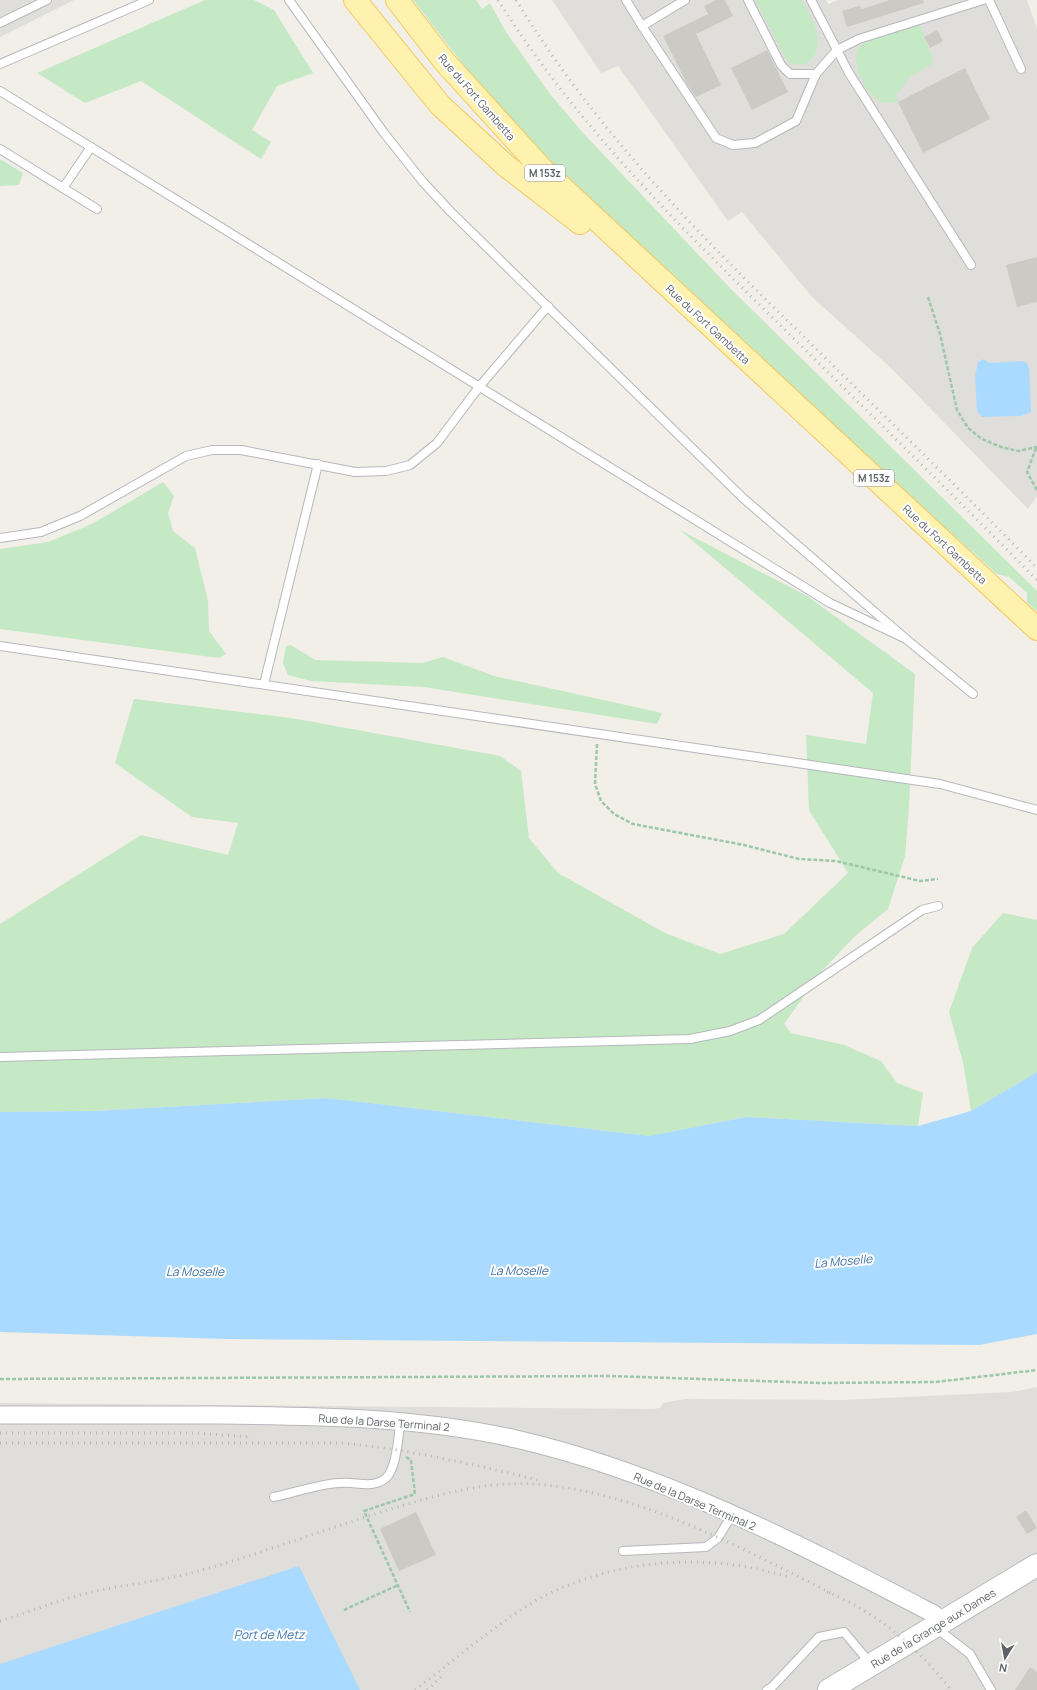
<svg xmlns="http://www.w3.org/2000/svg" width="1037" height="1690" font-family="Manrope,sans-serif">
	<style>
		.industrial { fill: #e0deda }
		.green { fill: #c5e8c5 }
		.water { fill: #aadaff }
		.building { fill: #cccac5 }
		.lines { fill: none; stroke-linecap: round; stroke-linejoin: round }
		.lane-casing { stroke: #b5b8bc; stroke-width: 10 }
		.street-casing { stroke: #b5b8bc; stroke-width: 19 }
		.secondary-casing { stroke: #b6babf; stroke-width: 24 }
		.primary-casing { stroke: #f2c960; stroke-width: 24 }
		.path { stroke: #9cc7a9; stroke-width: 2.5; stroke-dasharray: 4 2; stroke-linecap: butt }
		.lane { stroke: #fff; stroke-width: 8 }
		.street { stroke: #fff; stroke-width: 17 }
		.secondary { stroke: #fff; stroke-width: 22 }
		.primary { stroke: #fff2af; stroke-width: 22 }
		.rail { stroke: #b6b7b8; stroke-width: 3; stroke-dasharray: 1 5; stroke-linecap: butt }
		.labels { text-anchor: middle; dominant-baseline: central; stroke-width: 4; stroke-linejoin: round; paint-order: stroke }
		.shield { fill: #fff; stroke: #8f9295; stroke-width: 1 }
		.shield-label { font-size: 10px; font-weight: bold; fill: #5f6368 }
		.street-label { font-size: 11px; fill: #5f6368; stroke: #fff }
		.water-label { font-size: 12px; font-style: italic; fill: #4174aa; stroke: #fff }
	</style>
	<rect width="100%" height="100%" fill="#f1efe8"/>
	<g class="industrial">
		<polygon points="0,0 74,0 0,37"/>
		<polygon points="552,0 826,0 828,4 838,0 1027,0 1037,29 1037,496 1028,509 892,369 812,297 742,212 728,221 618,66 601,73"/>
		<polygon points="1037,1387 1037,1690 0,1690 0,1403 652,1409 660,1408 663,1403 685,1399 842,1400 1012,1392"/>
	</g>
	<g class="green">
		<polygon points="205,0 254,0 274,10 313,73 277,86 252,130 271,142 261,159 141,81 85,103 37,73"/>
		<polygon points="413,0 476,0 482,9 490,3 506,32 550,94 584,134 731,289 1037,591 1037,611 1027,602 1027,593 1009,577 997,574 933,517 549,160 473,77"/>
		<path d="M755,0h47c10,19 27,45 6,62 -6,5 -14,3 -20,0z"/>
		<path d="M920,25l14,38 -23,13 -15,19 3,5c-27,17 -54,-41 -38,-55 13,-10 42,-15 59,-20z"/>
		<polygon points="0,159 23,173 19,185 0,186"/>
		<polygon points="163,482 174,496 168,513 173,531 195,548 208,601 209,631 226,654 219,658 0,629 0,549 48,542 92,524"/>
		<polygon points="680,530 807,596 915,674 909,807 905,856 888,909 855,936 822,971 784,1024 791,1033 844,1045 881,1061 897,1083 923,1093 918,1126 746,1117 649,1136 327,1098 93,1111 0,1112 0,924 141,835 228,855 238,823 192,817 115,763 134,699 291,718 500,756 521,771 529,838 558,873 665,933 720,954 784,934 848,873 809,810 806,735 866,744 873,693"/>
		<polygon points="291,645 315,660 423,663 443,657 494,676 662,713 657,724 424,687 311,681 288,675 283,663 286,646"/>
		<polygon points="1003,913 1037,920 1037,1072 971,1111 963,1062 949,1012 972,948"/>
	</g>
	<g class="water">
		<polygon points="984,359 989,363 1023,361 1027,363 1029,368 1031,412 1021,416 982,417 977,411 975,376 978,362"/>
		<polygon points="1037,1072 1037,1334 979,1345 226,1339 0,1332 0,1112 93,1111 327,1098 649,1136 746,1117 918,1126 971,1111"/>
		<polygon points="299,1566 360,1690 0,1690 0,1664"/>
	</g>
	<g class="building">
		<polygon points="716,0 725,0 733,16 696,34 721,85 696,97 687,84 663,36 708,14 704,6"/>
		<polygon points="890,0 923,0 924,3 847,27 842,11 859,6 862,9"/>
		<polygon points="937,30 943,41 930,48 924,37"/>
		<polygon points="767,50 788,92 752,110 731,68"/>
		<polygon points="965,68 990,119 923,153 898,102"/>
		<polygon points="1037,257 1037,302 1017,307 1006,265"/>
		<polygon points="1026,1510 1037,1528 1027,1534 1016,1517"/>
		<polygon points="416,1512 436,1555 399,1571 380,1529"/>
		<polygon points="1030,1667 1037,1672 1037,1690 1015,1690"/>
	</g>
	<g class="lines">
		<defs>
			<g id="lane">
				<polyline points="289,0 384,133 423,182 450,211 743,498 906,639 973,694"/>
				<polyline points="626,0 642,26"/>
				<polyline points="685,0 642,26 716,138 733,145 755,143 796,121 816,74 837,50 859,39 983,0"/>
				<polyline points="748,0 781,65 790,74 816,74"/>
				<polyline points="811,0 849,73 971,265"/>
				<polyline points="989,0 1021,69"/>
				<polyline points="0,23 47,0"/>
				<polyline points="0,64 149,0"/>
				<polyline points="0,91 830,603 906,639"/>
				<polyline points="0,149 97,209"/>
				<polyline points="63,188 91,147"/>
				<polyline points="0,538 41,532 80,516 186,456 212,450 241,450 355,472 386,471 410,465 437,443 479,387 548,306"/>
				<polyline points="0,646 940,784 1037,810"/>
				<polyline points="264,684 318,464"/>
				<polyline points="0,1057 690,1039 730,1031 759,1020 922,910 938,906"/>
				<path d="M274,1497c23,-5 54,-16 77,-14 12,1 24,4 35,-5 11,-10 12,-43 15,-57"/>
				<polyline points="623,1551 706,1547 718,1538 732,1515"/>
				<polyline points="935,1627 970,1654 991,1690"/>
				<polyline points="767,1690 772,1687 819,1637 844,1632 871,1664"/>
			</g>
			<path id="street" d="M0,1415c73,0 147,0 220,0 99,1 199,2 296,24 148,34 285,106 418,175l8,8"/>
			<polyline id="secondary" points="829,1690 1037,1565"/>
			<g id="primary">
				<polyline points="355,0 440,105 505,165 580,223"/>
				<polyline points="397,0 444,61 541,168 1037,629"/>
			</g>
		</defs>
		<use href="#lane" class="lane-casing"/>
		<use href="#street" class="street-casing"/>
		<use href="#secondary" class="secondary-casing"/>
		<use href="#primary" class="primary-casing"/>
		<g class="path">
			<polyline points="928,297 940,334 957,410 968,428 982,439 1001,447 1018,451 1037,447"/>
			<polyline points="1036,448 1027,472 1037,490"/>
			<polyline points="597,744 595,784 601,801 614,814 633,824 744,845 799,859 836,861 920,881 938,879"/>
			<polyline points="0,1379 610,1376 820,1383 936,1382 1037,1370"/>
			<polyline points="406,1457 411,1460 415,1494 364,1511 410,1612"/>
			<polyline points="344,1610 398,1585"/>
		</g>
		<use href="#lane" class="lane"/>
		<use href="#street" class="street"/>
		<use href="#secondary" class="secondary"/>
		<use href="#primary" class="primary"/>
		<g class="rail">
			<path d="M498,0c76,121 174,219 276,319 88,87 176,173 263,261"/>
			<path d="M516,0c77,126 176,228 281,330 80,79 161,157 240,238"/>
			<polyline points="0,1433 195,1433 252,1437"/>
			<path d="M0,1443h341c68,6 135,22 201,38"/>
			<path d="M827,1592c50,20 91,56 124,98"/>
			<path d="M0,1621c32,-10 64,-23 96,-30 33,-7 67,-10 99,-19 61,-17 120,-39 180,-58 52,-16 103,-33 159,-30 104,7 207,64 299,110"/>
			<path d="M415,1690c40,-30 79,-65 122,-90 75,-41 171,-49 251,-23"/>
			<polyline points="427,1690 444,1674"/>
		</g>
	</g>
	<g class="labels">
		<g class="shield">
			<rect x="525" y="165" width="40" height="16" rx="3"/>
			<rect x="854" y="470" width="40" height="16" rx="3"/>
		</g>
		<g class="shield-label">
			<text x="545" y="173">M 153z</text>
			<text x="874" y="478">M 153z</text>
		</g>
		<g class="street-label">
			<text transform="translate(477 97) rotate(49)">Rue du Fort Gambetta</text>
			<text transform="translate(708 324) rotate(43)">Rue du Fort Gambetta</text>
			<text transform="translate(945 544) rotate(43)">Rue du Fort Gambetta</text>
			<text transform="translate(384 1422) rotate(4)">Rue de la Darse Terminal 2</text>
			<text transform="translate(695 1501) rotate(23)">Rue de la Darse Terminal 2</text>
			<text transform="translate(933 1628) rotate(-31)">Rue de la Grange aux Dames</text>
		</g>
		<g class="water-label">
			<text transform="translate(843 1261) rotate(-5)">La Moselle</text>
			<text x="519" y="1270">La Moselle</text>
			<text x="195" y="1271">La Moselle</text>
			<text x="269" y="1634">Port de Metz</text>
		</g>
	</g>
	<g transform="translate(1005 1658) rotate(191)" stroke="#ffffff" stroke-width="3" paint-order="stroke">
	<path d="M0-3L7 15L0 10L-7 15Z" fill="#5f6368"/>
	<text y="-6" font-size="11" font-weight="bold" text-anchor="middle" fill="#5f6368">N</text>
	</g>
</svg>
